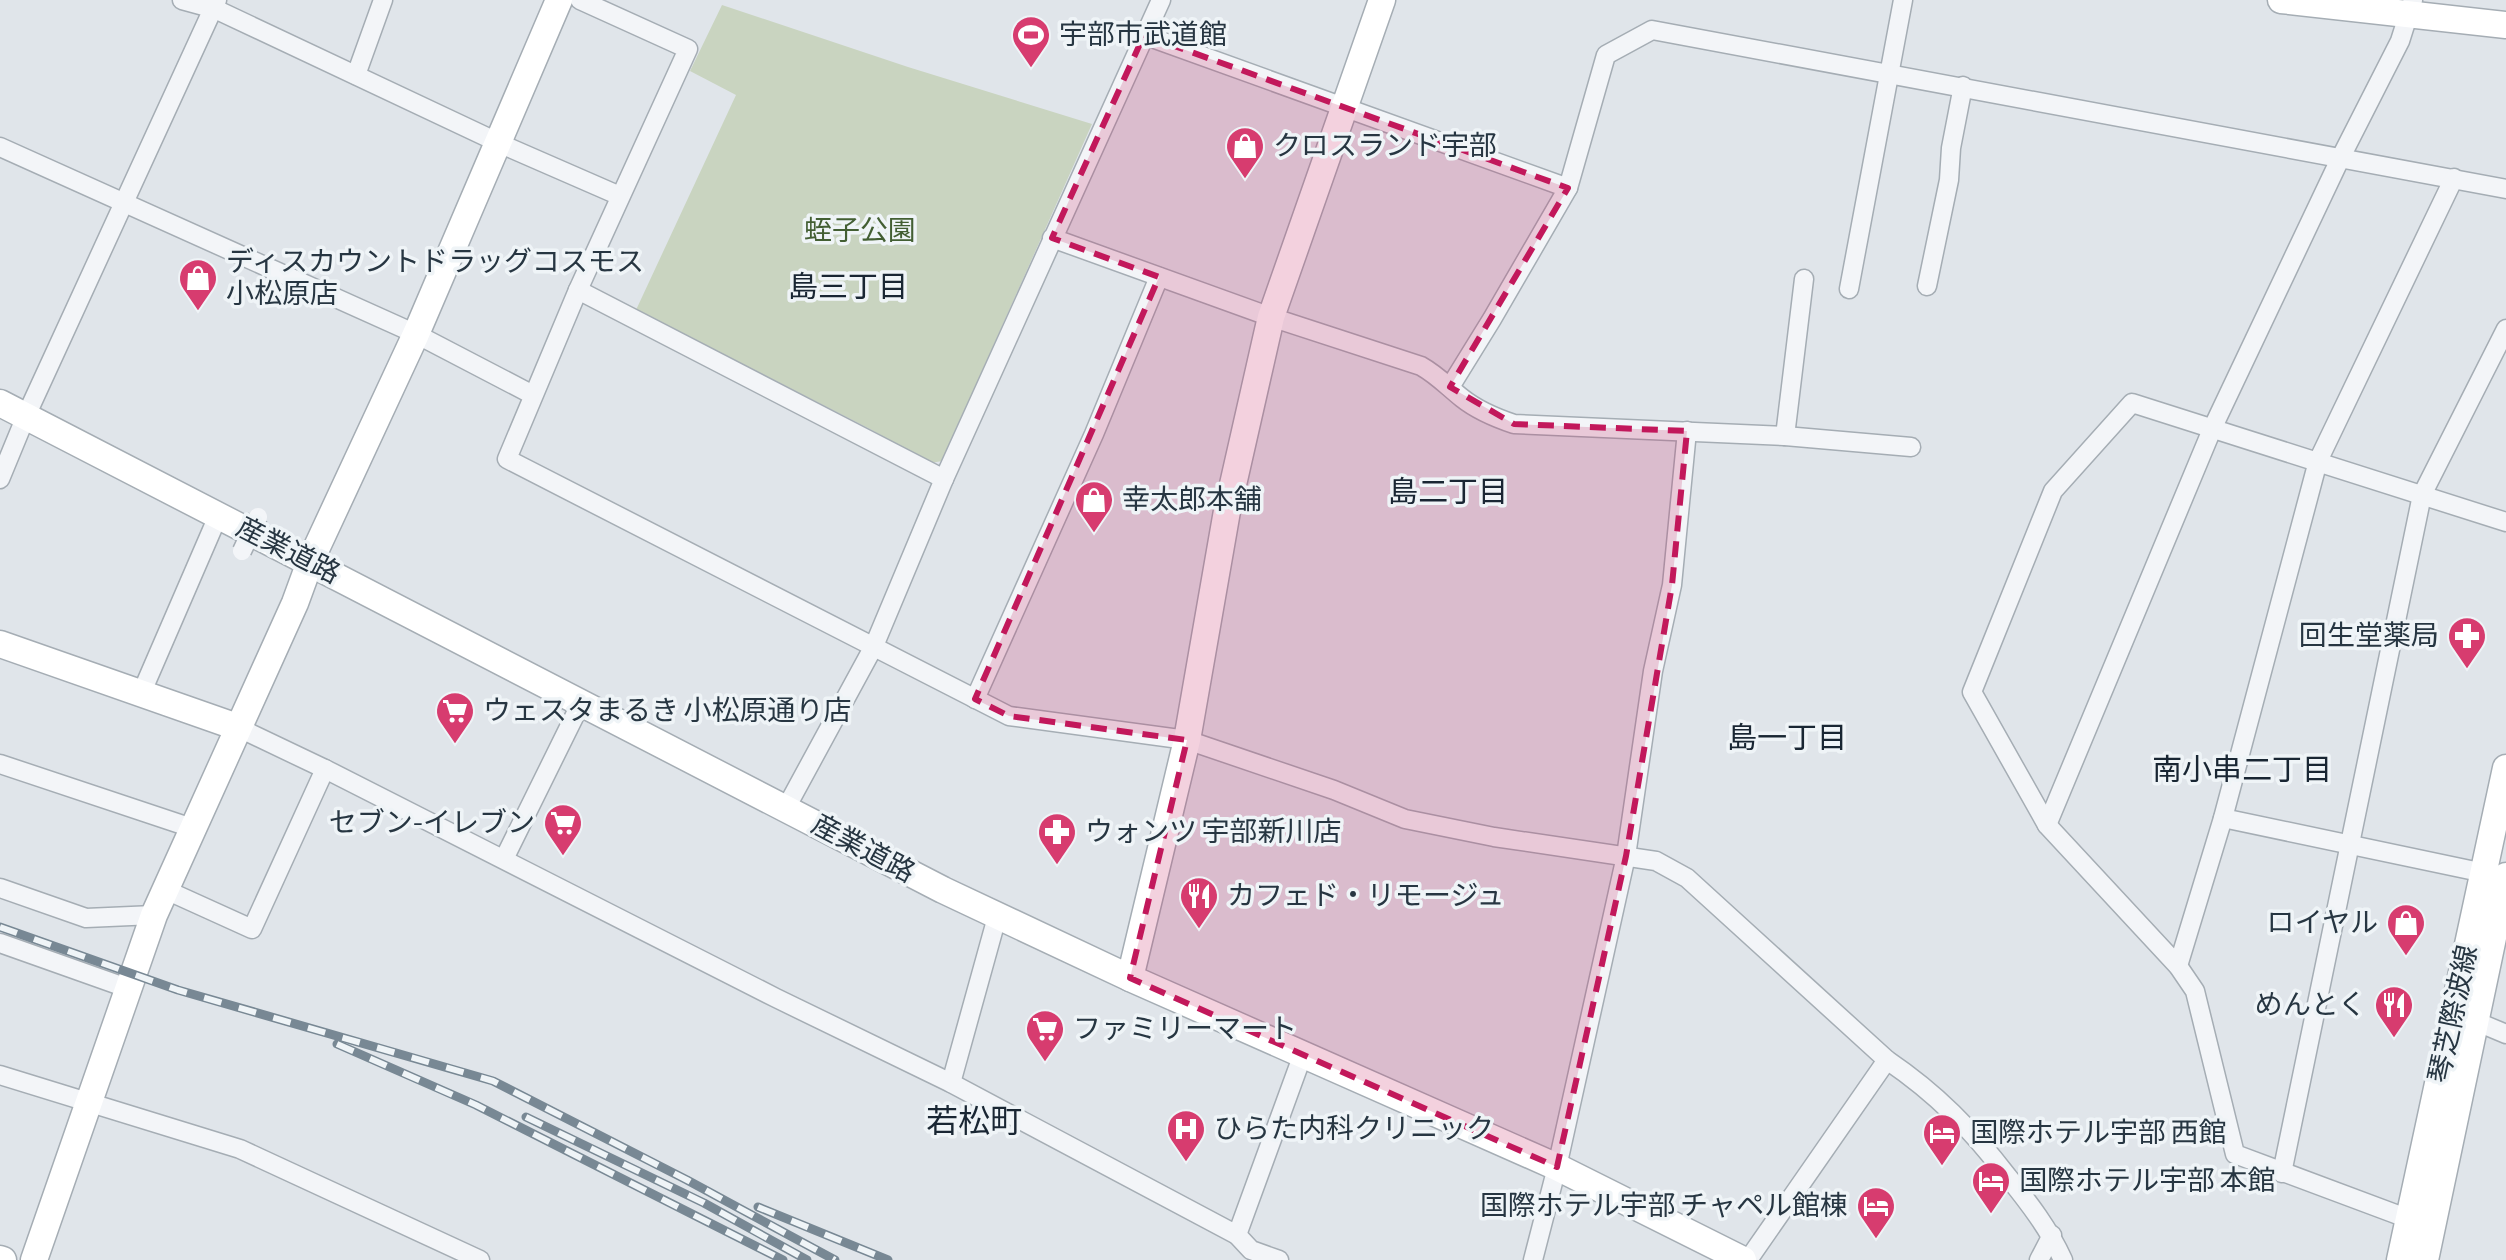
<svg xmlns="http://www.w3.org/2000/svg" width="2506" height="1260" font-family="'Sofia Sans Condensed','Noto Sans JP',sans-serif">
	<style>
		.green { fill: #c9d4c0 }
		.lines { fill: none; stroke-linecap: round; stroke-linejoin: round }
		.street-casing { stroke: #a5adb4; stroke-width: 21 }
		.secondary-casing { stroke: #a5adb4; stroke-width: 29 }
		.street { stroke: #f3f5f8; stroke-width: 18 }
		.secondary { stroke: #fff; stroke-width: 26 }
		.rail-casing { stroke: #788894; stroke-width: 9 }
		.rail { stroke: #eff4f7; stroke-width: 6; stroke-dasharray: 18; stroke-linecap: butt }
		.street-bridge-casing { stroke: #a5adb4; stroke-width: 21; stroke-linecap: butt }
		.street-bridge { stroke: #f3f5f8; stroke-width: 18 }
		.marked { fill: #c2185b; fill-opacity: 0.2; stroke: #c2185b; stroke-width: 6; stroke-dasharray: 16 10; stroke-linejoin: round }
		.labels { text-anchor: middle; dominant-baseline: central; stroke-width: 7; stroke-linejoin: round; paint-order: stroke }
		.poi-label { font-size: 28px; fill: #273642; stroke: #eff4f7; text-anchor: start }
		.park-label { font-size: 28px; fill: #435f33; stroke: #eff4f7 }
		.street-label { font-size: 28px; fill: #273642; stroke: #eff4f7 }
		.neighbourhood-label { font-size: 30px; fill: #192633; stroke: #eff4f7 }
		.quarter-label { font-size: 32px; fill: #192633; stroke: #eff4f7 }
	</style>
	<rect width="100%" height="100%" fill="#e0e5ea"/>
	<polygon class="green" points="722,5 908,67 1092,124 942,461 931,463 868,428 636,310 736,95 690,71"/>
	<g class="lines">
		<defs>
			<g id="street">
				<polyline points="182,0 215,9 510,148 620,196"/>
				<path d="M580,0l108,49 -110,241 -71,169 502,257 178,24 147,50 71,29 89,18 162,24 31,17 200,182c50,34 84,69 121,117 21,26 41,52 55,83"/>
				<polyline points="1144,35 1568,188"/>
				<polyline points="356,75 383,0"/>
				<polyline points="0,147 416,334 533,395"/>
				<path d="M1052,238l219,79 150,49c16,9 26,20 41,32 15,12 34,20 52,26l271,12 126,11"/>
				<polyline points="1927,286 1949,180 1951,148 1963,86"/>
				<polyline points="1849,289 1903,0"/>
				<polyline points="578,290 944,479"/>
				<polyline points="1450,387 1492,319 1568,188 1606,55 1652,30 2506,189"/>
				<polyline points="1785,436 1804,279"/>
				<polyline points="0,479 26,416 217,0"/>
				<polyline points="141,694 218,516"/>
				<polyline points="975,699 1094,434 1159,277"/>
				<polyline points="237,727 325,769 776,998 951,1083 1237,1235 1251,1250 1279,1260"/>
				<polyline points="0,764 192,828"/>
				<polyline points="786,808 874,646 944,479 1161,0"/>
				<polyline points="2223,818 2494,875"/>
				<polyline points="2047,825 2213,427 2341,157 2400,41 2413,0"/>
				<polyline points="504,859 580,705"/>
				<polyline points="0,888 86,918 154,915"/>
				<polyline points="166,890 252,929 325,769"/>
				<polyline points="0,943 127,988"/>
				<polyline points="2178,966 2223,818 2318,461 2454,178"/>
				<polyline points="2475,1021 2506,1034"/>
				<polyline points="0,1075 240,1149 480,1260"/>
				<polyline points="951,1083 997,917"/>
				<polyline points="2282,1173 2422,495 2506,329"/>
				<polyline points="2417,1222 2235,1154 2195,991 2178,966 2047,825 1972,692 2053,491 2132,403 2506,522"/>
				<polyline points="1237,1235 1303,1054"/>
				<polyline points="1533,1260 1557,1167 1626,856 1653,671 1672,585 1687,431"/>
				<polyline points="1748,1260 1887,1060"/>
				<polyline points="2039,1260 2052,1235"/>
			</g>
			<g id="secondary">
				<polyline points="2281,0 2506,25"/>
				<polyline points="0,403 943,890 1130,978 1557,1167 1743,1260"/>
				<polyline points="0,644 237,727"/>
				<polyline points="1130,978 1187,740 1227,511 1271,317 1382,0"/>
				<polyline points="0,1259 3,1260"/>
				<polyline points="34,1260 154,915 295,603 310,562 416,334 559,0"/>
				<polyline points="2400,1260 2506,768"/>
				<polyline points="2425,1260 2506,876"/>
			</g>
		</defs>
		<use href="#street" class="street-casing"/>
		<use href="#secondary" class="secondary-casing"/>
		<use href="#street" class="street"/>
		<use href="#secondary" class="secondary"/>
		<defs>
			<g id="rail">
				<polyline points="0,927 178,990 493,1081 687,1180 835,1260"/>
				<polyline points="337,1044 476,1105 783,1260"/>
				<polyline points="526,1117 704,1203 807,1260"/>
				<polyline points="758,1207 888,1260"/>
			</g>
		</defs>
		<use href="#rail" class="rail-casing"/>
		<use href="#rail" class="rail"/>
		<defs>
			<polyline id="street-bridge" points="242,551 258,517"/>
		</defs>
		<use href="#street-bridge" class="street-bridge-casing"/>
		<use href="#street-bridge" class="street-bridge"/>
	</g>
	<path class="marked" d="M1144,35l424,153 -118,199 64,37 173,7 -15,154 -46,271 -69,311 -427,-189 57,-238 -178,-24 -34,-17 184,-422 -107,-39z"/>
	<defs>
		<symbol id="stadium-pin" viewBox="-11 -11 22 30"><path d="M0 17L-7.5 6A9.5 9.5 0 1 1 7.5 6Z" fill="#d73c6f" stroke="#eff4f7"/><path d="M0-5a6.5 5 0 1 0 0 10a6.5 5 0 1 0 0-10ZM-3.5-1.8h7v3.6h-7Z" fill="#fff"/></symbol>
		<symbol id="shop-pin" viewBox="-11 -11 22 30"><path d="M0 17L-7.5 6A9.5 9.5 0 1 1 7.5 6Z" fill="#d73c6f" stroke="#eff4f7"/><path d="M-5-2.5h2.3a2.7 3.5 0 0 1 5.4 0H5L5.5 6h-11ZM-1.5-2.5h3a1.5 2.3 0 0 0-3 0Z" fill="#fff"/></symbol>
		<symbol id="pharmacy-pin" viewBox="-11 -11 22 30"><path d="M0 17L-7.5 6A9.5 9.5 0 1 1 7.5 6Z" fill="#d73c6f" stroke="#eff4f7"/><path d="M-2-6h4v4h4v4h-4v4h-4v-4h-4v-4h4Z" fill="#fff"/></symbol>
		<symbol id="supermarket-pin" viewBox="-11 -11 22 30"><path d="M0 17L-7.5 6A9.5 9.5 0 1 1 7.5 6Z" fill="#d73c6f" stroke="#eff4f7"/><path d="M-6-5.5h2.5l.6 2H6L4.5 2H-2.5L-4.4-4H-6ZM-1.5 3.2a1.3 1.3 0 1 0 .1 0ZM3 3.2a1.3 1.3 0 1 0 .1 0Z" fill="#fff"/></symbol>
		<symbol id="restaurant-pin" viewBox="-11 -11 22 30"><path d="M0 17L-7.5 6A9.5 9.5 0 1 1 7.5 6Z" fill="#d73c6f" stroke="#eff4f7"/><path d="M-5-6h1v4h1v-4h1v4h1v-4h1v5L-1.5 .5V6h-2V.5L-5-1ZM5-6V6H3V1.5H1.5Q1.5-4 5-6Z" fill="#fff"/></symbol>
		<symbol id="hospital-pin" viewBox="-11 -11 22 30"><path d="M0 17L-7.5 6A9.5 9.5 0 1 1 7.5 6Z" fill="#d73c6f" stroke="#eff4f7"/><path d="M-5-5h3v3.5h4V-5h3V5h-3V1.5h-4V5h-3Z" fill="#fff"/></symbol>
		<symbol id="hotel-pin" viewBox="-11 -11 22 30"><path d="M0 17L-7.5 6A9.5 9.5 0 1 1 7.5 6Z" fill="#d73c6f" stroke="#eff4f7"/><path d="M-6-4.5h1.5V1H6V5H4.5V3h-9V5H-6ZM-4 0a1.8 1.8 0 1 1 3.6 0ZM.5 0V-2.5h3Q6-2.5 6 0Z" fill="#fff"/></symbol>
	</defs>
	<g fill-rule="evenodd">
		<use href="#stadium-pin" x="1009" y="13" width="44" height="60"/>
		<use href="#shop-pin" x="1223" y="124" width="44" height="60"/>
		<use href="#shop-pin" x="176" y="256" width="44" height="60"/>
		<use href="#shop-pin" x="1072" y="478" width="44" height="60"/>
		<use href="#pharmacy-pin" x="2445" y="614" width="44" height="60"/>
		<use href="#supermarket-pin" x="433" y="689" width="44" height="60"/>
		<use href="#supermarket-pin" x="541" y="801" width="44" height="60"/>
		<use href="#pharmacy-pin" x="1035" y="810" width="44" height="60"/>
		<use href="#restaurant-pin" x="1177" y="874" width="44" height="60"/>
		<use href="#shop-pin" x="2384" y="901" width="44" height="60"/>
		<use href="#restaurant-pin" x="2372" y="983" width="44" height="60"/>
		<use href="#supermarket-pin" x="1023" y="1007" width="44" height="60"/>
		<use href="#hospital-pin" x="1164" y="1107" width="44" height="60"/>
		<use href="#hotel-pin" x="1920" y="1111" width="44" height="60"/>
		<use href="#hotel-pin" x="1969" y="1159" width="44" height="60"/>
		<use href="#hotel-pin" x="1854" y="1184" width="44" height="60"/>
	</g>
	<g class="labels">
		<g class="poi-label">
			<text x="1059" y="35">宇部市武道館</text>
			<text x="1273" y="146">クロスランド宇部</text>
			<text x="226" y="262">ディスカウントドラッグコスモス<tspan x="226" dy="32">小松原店</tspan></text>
			<text x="1122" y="500">幸太郎本舗</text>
			<text x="2439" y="636" text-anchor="end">回生堂薬局</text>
			<text x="483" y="711">ウェスタまるき 小松原通り店</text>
			<text x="535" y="823" text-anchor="end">セブン-イレブン</text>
			<text x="1085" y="832">ウォンツ 宇部新川店</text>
			<text x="1227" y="896">カフェド・リモージュ</text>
			<text x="2378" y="923" text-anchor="end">ロイヤル</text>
			<text x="2366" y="1005" text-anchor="end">めんとく</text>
			<text x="1073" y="1029">ファミリーマート</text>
			<text x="1214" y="1129">ひらた内科クリニック</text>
			<text x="1970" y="1133">国際ホテル宇部 西館</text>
			<text x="2019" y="1181">国際ホテル宇部 本館</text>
			<text x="1848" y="1206" text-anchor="end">国際ホテル宇部 チャペル館棟</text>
		</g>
		<g class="park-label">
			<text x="860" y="231">蛭子公園</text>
		</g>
		<g class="street-label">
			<text transform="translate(288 551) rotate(27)">産業道路</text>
			<text transform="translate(863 849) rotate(28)">産業道路</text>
			<text transform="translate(2454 1014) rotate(-78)">琴芝際波線</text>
		</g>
		<g class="neighbourhood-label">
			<text x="848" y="288">島三丁目</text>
			<text x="1448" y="493">島二丁目</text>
			<text x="1787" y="739">島一丁目</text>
			<text x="2242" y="771">南小串二丁目</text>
		</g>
		<g class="quarter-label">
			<text x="974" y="1122">若松町</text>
		</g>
	</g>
</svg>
